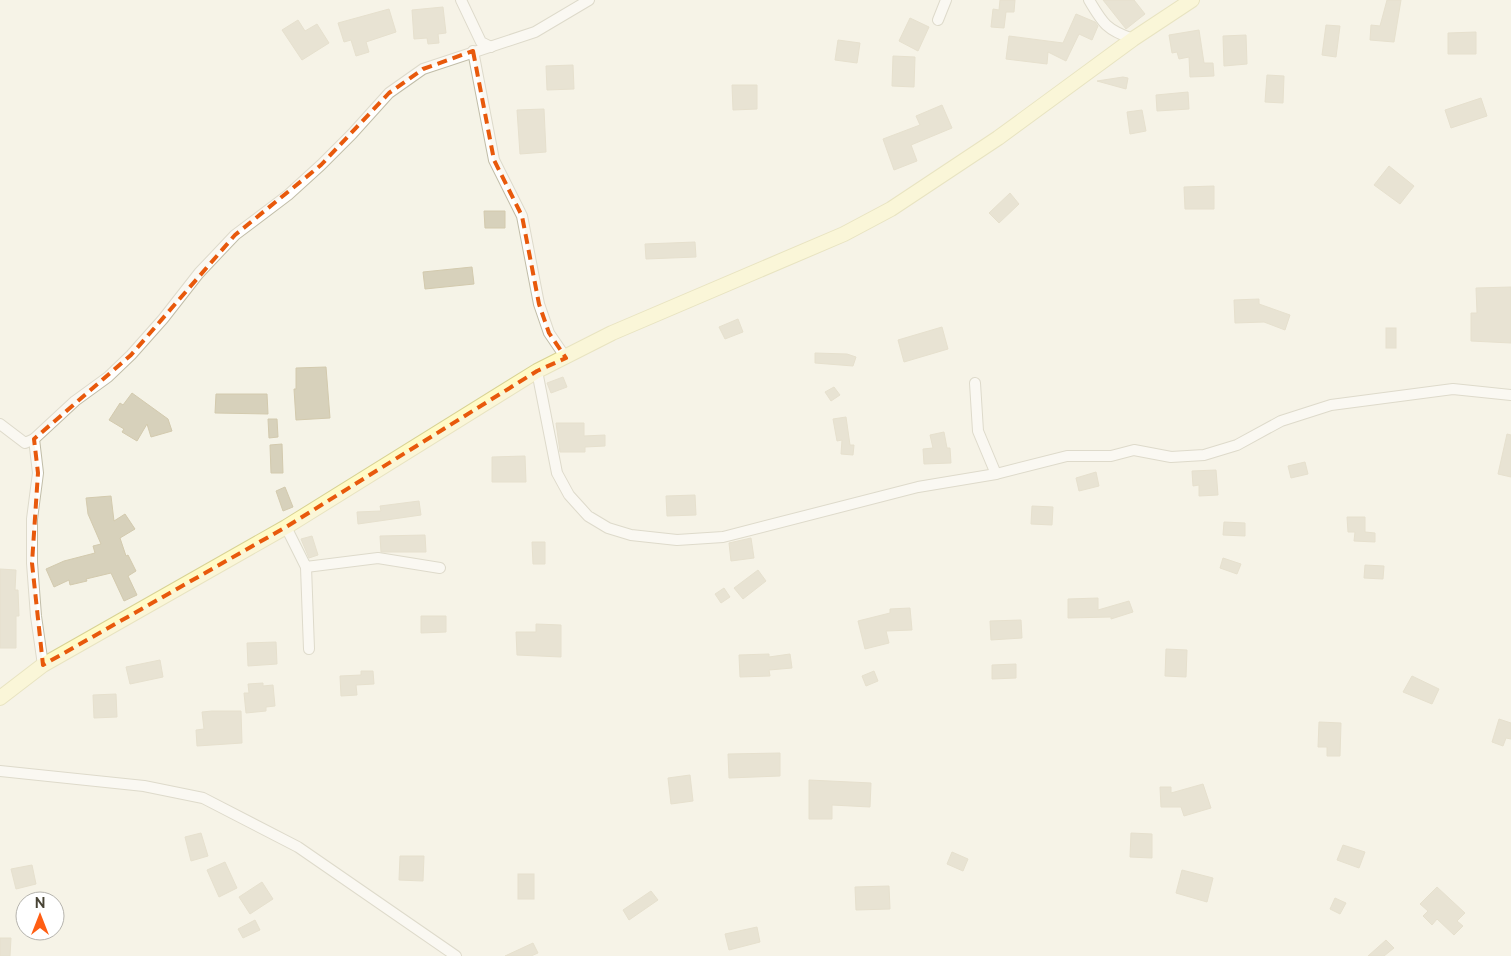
<svg xmlns="http://www.w3.org/2000/svg" width="1511" height="956" font-family="Raleway,sans-serif">
	<style>
		.building { fill: #d7d1bb; stroke: #d3caae }
		.lines { fill: none; stroke-linecap: round; stroke-linejoin: round }
		.minor-casing { stroke: #c1bda8; stroke-width: 12 }
		.secondary-casing { stroke: #d8d293; stroke-width: 16 }
		.minor { stroke: #fff; stroke-width: 10 }
		.secondary { stroke: #fffbc6; stroke-width: 14 }
		.marked { fill: none; stroke: #e8590c; stroke-width: 4; stroke-dasharray: 10 6; stroke-linejoin: round }
	</style>
	<rect width="100%" height="100%" fill="#f5f3e7"/>
	<g class="building">
		<polygon points="1000,0 1015,0 1014,12 1006,12 1004,28 991,27 993,9 999,10"/>
		<polygon points="1103,0 1134,0 1145,14 1126,29"/>
		<polygon points="1387,0 1401,0 1394,42 1370,40 1371,25 1380,26"/>
		<polygon points="443,7 446,33 438,34 439,43 428,44 427,38 414,39 412,10"/>
		<polygon points="389,9 396,32 366,42 369,52 356,56 351,40 344,42 338,23"/>
		<polygon points="1076,14 1095,22 1098,26 1092,40 1079,34 1066,61 1048,52 1047,64 1006,59 1009,36 1063,43"/>
		<polygon points="910,18 929,27 918,51 899,41"/>
		<polygon points="298,20 305,31 317,24 329,43 302,60 282,30"/>
		<polygon points="1326,25 1340,26 1336,57 1322,55"/>
		<polygon points="1199,30 1204,63 1213,63 1214,76 1190,77 1189,57 1179,59 1177,52 1172,53 1169,35"/>
		<polygon points="1476,32 1476,54 1448,54 1448,33"/>
		<polygon points="1246,35 1247,64 1224,66 1223,36"/>
		<polygon points="838,40 860,43 857,63 835,60"/>
		<polygon points="893,56 915,57 914,87 892,86"/>
		<polygon points="573,65 574,89 547,90 546,66"/>
		<polygon points="1267,75 1284,76 1283,103 1265,102"/>
		<polygon points="1123,77 1128,78 1126,89 1097,81"/>
		<polygon points="732,85 757,85 757,109 733,110"/>
		<polygon points="1188,92 1189,109 1157,111 1156,95"/>
		<polygon points="1481,98 1487,116 1451,128 1445,110"/>
		<polygon points="942,105 952,128 911,145 917,161 894,170 883,139 920,125 916,116"/>
		<polygon points="544,109 546,152 520,154 517,110"/>
		<polygon points="1142,110 1146,131 1130,134 1127,112"/>
		<polygon points="1389,166 1414,186 1400,204 1374,185"/>
		<polygon points="1214,186 1214,209 1185,209 1184,187"/>
		<polygon points="1010,193 1019,204 999,223 989,213"/>
		<polygon points="484,211 505,211 505,228 485,228"/>
		<polygon points="695,242 696,257 646,259 645,244"/>
		<polygon points="472,267 474,284 425,289 423,272"/>
		<polygon points="1511,287 1511,343 1471,341 1471,313 1477,313 1476,288"/>
		<polygon points="1259,299 1259,304 1290,315 1285,330 1264,322 1235,323 1234,300"/>
		<polygon points="738,319 743,332 725,339 719,327"/>
		<polygon points="942,327 948,349 904,362 898,340"/>
		<rect x="1386" y="328" width="10" height="20"/>
		<polygon points="815,353 847,354 856,357 853,366 815,363"/>
		<polygon points="326,367 330,418 296,420 294,389 296,389 296,368"/>
		<polygon points="563,377 567,387 551,393 547,383"/>
		<polygon points="834,387 840,395 831,401 825,392"/>
		<polygon points="132,393 168,419 172,431 151,437 147,424 137,441 122,432 124,429 109,420 120,403 123,405"/>
		<polygon points="216,394 267,394 268,414 215,413"/>
		<polygon points="846,417 850,445 854,445 853,455 841,454 842,440 837,441 833,419"/>
		<polygon points="268,419 277,419 278,437 269,438"/>
		<polygon points="556,423 584,423 584,436 605,435 605,446 585,447 585,452 560,452"/>
		<polygon points="944,432 947,448 950,448 951,463 924,464 923,449 933,448 930,435"/>
		<polygon points="1507,434 1511,435 1511,477 1498,474"/>
		<polygon points="282,444 283,473 271,473 270,445"/>
		<polygon points="525,456 526,482 492,482 492,457"/>
		<polygon points="1305,462 1308,474 1291,478 1288,466"/>
		<polygon points="1216,470 1218,495 1199,496 1199,485 1193,486 1192,471"/>
		<polygon points="1096,472 1099,486 1079,491 1076,478"/>
		<polygon points="285,487 293,507 283,511 276,491"/>
		<polygon points="695,495 696,515 667,516 666,496"/>
		<polygon points="111,496 114,521 125,514 135,529 120,538 126,556 128,555 136,571 128,576 137,595 124,601 111,573 86,579 87,581 70,585 69,580 54,587 46,569 64,561 95,553 93,546 101,544 88,514 86,498"/>
		<polygon points="419,501 421,515 358,524 357,512 381,511 380,506"/>
		<polygon points="1032,506 1053,507 1052,525 1031,524"/>
		<polygon points="1347,517 1365,517 1365,532 1375,533 1375,542 1354,541 1355,532 1348,532"/>
		<polygon points="1224,522 1245,523 1245,536 1223,535"/>
		<polygon points="425,535 426,552 381,552 380,536"/>
		<polygon points="312,536 318,555 309,558 301,539"/>
		<polygon points="751,538 754,558 731,561 729,543"/>
		<polygon points="532,542 545,542 545,564 533,564"/>
		<polygon points="1223,558 1241,564 1237,574 1220,568"/>
		<polygon points="1365,565 1384,566 1383,579 1364,578"/>
		<polygon points="0,569 16,570 15,590 18,590 19,616 16,616 16,648 0,648"/>
		<polygon points="758,570 766,581 743,599 734,588"/>
		<polygon points="724,588 730,597 721,603 715,594"/>
		<polygon points="1098,598 1098,610 1129,601 1133,612 1111,619 1111,617 1068,618 1068,599"/>
		<polygon points="910,608 912,630 886,631 889,643 865,649 858,621 890,613 890,609"/>
		<polygon points="421,616 446,616 446,632 421,633"/>
		<polygon points="1021,620 1022,638 991,640 990,621"/>
		<polygon points="536,624 561,625 561,657 517,655 516,632 536,632"/>
		<polygon points="276,642 277,664 248,666 247,643"/>
		<polygon points="1166,649 1187,650 1186,677 1165,676"/>
		<polygon points="769,654 769,657 790,654 792,668 769,670 770,676 740,677 739,655"/>
		<polygon points="160,660 163,677 130,684 126,667"/>
		<polygon points="1016,664 1016,678 992,679 992,665"/>
		<polygon points="361,671 373,671 374,684 356,685 357,695 341,696 340,676 361,675"/>
		<polygon points="874,671 878,681 866,686 862,676"/>
		<polygon points="1412,676 1439,689 1432,704 1403,692"/>
		<polygon points="263,683 263,686 273,685 275,706 266,707 266,711 246,713 244,693 249,693 248,684"/>
		<polygon points="116,694 117,717 94,718 93,695"/>
		<polygon points="212,711 241,711 242,743 197,746 196,730 204,729 202,712"/>
		<polygon points="1499,719 1511,723 1511,739 1506,738 1503,746 1492,742"/>
		<polygon points="1319,722 1341,723 1340,756 1327,756 1327,747 1318,747"/>
		<polygon points="780,753 780,776 729,778 728,754"/>
		<polygon points="690,775 693,801 671,804 668,778"/>
		<polygon points="809,780 871,783 870,807 832,805 832,819 809,819"/>
		<polygon points="1203,784 1211,808 1184,816 1181,807 1161,807 1160,787 1171,787 1171,793"/>
		<polygon points="201,833 208,856 191,861 185,837"/>
		<polygon points="1131,833 1152,834 1152,858 1130,857"/>
		<polygon points="1343,845 1365,852 1359,868 1337,860"/>
		<polygon points="952,852 968,859 963,871 947,864"/>
		<polygon points="400,856 424,856 423,881 399,880"/>
		<polygon points="225,862 237,888 219,897 207,870"/>
		<polygon points="32,865 36,884 16,889 11,869"/>
		<polygon points="1182,870 1213,878 1207,902 1176,893"/>
		<rect x="518" y="874" width="16" height="25"/>
		<polygon points="262,882 273,899 250,914 239,897"/>
		<polygon points="889,886 890,909 856,910 855,887"/>
		<polygon points="1437,887 1465,913 1457,921 1463,926 1454,935 1437,919 1432,925 1423,916 1428,911 1420,904"/>
		<polygon points="651,891 658,900 629,920 623,910"/>
		<polygon points="1335,898 1346,903 1340,914 1330,909"/>
		<polygon points="255,920 260,930 243,938 238,929"/>
		<polygon points="757,927 760,942 729,950 725,934"/>
		<polygon points="0,938 11,938 10,956 0,956"/>
		<polygon points="1386,940 1394,948 1384,956 1368,956"/>
		<polygon points="533,943 538,953 531,956 505,956"/>
	</g>
	<g class="lines">
		<defs>
			<g id="minor">
				<polyline points="461,0 481,42 491,47"/>
				<path d="M1089,0c14,24 18,30 44,39"/>
				<polyline points="938,20 946,0"/>
				<polyline points="473,51 494,160 522,216 539,304 549,333 566,358"/>
				<polyline points="537,371 557,473 569,495 588,516 608,528 631,535 677,540 723,537 918,487 996,474 1067,456 1111,456 1134,450 1171,457 1204,455 1237,445 1281,421 1331,405 1453,389 1511,395"/>
				<polyline points="975,383 978,431 996,474"/>
				<polyline points="0,424 25,443 34,439"/>
				<polyline points="286,527 306,567 378,558 440,568"/>
				<polyline points="306,567 309,649"/>
				<polyline points="43,665 36,616 32,563 32,519 38,473 34,439 75,401 108,377 131,355 163,319 199,273 235,235 288,195 321,165 352,134 389,93 423,69 535,32 589,0"/>
				<polyline points="0,771 144,786 203,798 298,847 456,956"/>
			</g>
			<polyline id="secondary" points="0,698 43,665 286,527 537,371 612,333 844,234 891,209 998,138 1133,39 1192,0"/>
		</defs>
		<use href="#minor" class="minor-casing"/>
		<use href="#secondary" class="secondary-casing"/>
		<use href="#minor" class="minor"/>
		<use href="#secondary" class="secondary"/>
	</g>
	<path d="M0 0H1511V956H0ZM473,51l21,109 28,56 17,88 10,29 17,25 -29,13 -251,156 -243,138 -11,-102 6,-90 -4,-34 97,-84 104,-120 86,-70 68,-72 34,-24z" fill="#f5f3e7" fill-opacity=".55" fill-rule="evenodd"/>
	<path class="marked" d="M473,51l21,109 28,56 17,88 10,29 17,25 -29,13 -251,156 -243,138 -11,-102 6,-90 -4,-34 97,-84 104,-120 86,-70 68,-72 34,-24z"/>
	<g transform="translate(40 916)"><circle r="24" fill="#ffffff" stroke="#b6b4ae"/>
	<path d="M0-4L9 19L0 12L-9 19Z" fill="#ff5e13"/>
	<text y="-8" font-size="14" font-weight="bold" text-anchor="middle" fill="#484435">N</text>
	</g>
</svg>
